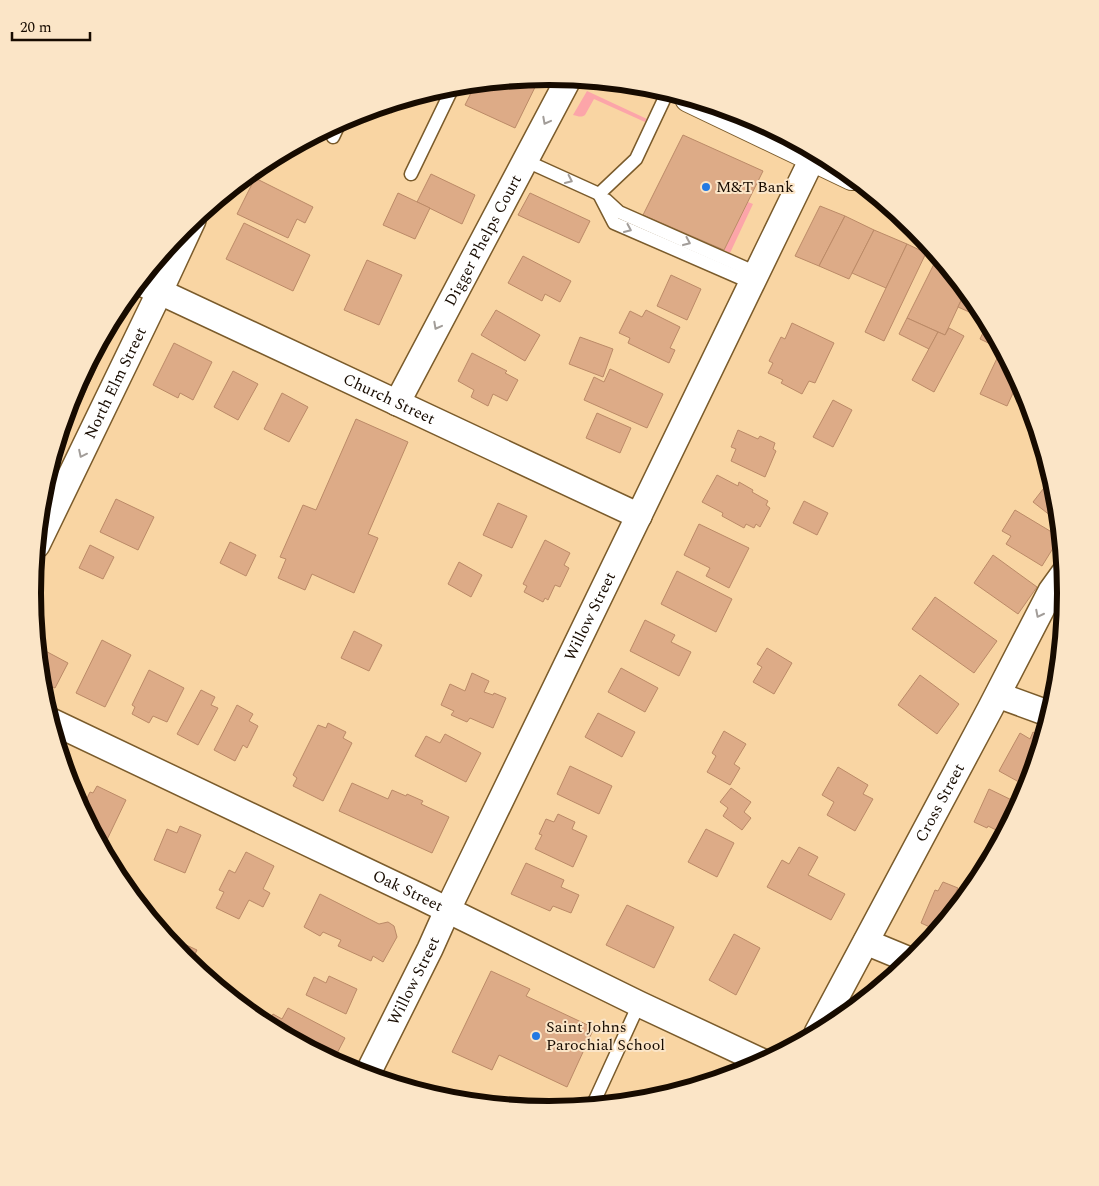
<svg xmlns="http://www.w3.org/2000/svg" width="1099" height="1186" font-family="Spectral,serif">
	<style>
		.green { fill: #fca5a9 }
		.building { fill: #ddab87; stroke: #bb8a67 }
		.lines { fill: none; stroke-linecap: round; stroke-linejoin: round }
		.service-casing { stroke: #7a5b2b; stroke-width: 15 }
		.minor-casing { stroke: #7a5b2b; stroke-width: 28 }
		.secondary-casing { stroke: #7a5b2b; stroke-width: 30 }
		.service { stroke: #fff; stroke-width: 12 }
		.minor { stroke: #fff; stroke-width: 25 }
		.secondary { stroke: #fff; stroke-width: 28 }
		.oneway { stroke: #a29d99 }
		.poi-dot { fill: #2379e3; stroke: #fbe5c7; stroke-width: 2 }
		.labels { text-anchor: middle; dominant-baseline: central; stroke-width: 4; stroke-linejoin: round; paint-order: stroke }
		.poi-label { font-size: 16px; fill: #170b00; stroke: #fbe5c7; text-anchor: start }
		.street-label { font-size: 16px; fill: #170b00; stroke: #fbe5c7 }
		.rim { fill: none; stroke: #170b00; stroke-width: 6 }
	</style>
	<rect width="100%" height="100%" fill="#f9d5a3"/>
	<g class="green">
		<path d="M587,91l60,28 -2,3 -51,-23 -9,16c-4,3 -7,1 -12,0z"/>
		<polygon points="748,202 753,204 730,253 724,250"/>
	</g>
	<g class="building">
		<polygon points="540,77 515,128 465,105 476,83"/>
		<polygon points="398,101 392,113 380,107"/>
		<polygon points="683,135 763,171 724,250 643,215"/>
		<polygon points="431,174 475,195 462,224 417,202"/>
		<polygon points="255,178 313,207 305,223 297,219 288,238 237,214"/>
		<polygon points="398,193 430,208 415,239 383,225"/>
		<polygon points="530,193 590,221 579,243 518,215"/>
		<polygon points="820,206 845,216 819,266 795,256"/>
		<polygon points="845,216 874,230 849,279 819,266"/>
		<polygon points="244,223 310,255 293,291 226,259"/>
		<polygon points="874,230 907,244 886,288 852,273"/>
		<polygon points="907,244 926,253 884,341 865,332"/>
		<polygon points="523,256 571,281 560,302 545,294 542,301 508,283"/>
		<polygon points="938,256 966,290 945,335 907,318"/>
		<polygon points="367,260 402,275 379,325 344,310"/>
		<polygon points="671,275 701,289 687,320 657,306"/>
		<polygon points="966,290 980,307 976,315 958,307"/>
		<polygon points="980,307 987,319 976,315"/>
		<polygon points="496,310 540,335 525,361 481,335"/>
		<polygon points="646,310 680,327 670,348 675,350 669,363 628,343 630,338 619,333 630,311 642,317"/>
		<polygon points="907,318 938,332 929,349 899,334"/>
		<polygon points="112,320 93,361 98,364 80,403 71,399 72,395"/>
		<polygon points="988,322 1002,348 1001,349 980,339"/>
		<polygon points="792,323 834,343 815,383 809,381 802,394 781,383 783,380 768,373 773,363 769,361 781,337 785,339"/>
		<polygon points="949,328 964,336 934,392 912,380 938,332 945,335"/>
		<polygon points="580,337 613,349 603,377 569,364"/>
		<polygon points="174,343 212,362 193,400 180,393 178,398 153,385"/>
		<polygon points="1002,348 1019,380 1007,406 980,394"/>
		<polygon points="472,353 507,371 505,373 518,380 507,401 493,394 488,406 471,397 474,390 458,381"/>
		<polygon points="610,369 663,394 647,428 584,400 594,377 604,382"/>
		<polygon points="233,371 258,384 238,420 214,407"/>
		<polygon points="282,393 308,407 289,442 264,429"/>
		<polygon points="833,400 852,410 833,447 813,437"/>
		<polygon points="597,413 631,428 620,453 586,438"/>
		<polygon points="356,419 408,442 368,534 378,538 354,593 312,574 305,590 278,578 286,559 280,557 303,505 316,510"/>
		<polygon points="738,430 758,439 760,436 775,443 773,449 776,451 765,477 731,461 736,449 731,447"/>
		<polygon points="717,475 738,486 739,482 753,490 752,492 768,501 766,505 770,508 760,527 756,524 754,528 746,524 744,528 722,516 723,513 702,502"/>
		<polygon points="1047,484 1056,490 1060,523 1033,502"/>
		<polygon points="116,499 154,517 138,550 100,532"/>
		<polygon points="804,501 828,513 817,535 793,523"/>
		<polygon points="498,503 527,516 512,548 483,535"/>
		<polygon points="1015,510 1060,537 1042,566 1006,544 1011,536 1002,531"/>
		<polygon points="699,524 749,548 729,588 706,576 710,568 684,555"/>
		<polygon points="545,540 570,553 564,565 569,568 560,587 555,585 548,600 545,598 543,602 524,592 527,586 523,584"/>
		<polygon points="230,542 256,555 246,576 220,563"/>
		<polygon points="90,545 114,557 103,579 79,568"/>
		<polygon points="993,555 1037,587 1018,614 974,583"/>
		<polygon points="459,562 482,575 471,597 448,584"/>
		<polygon points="677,571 732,599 716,632 661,604"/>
		<polygon points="935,597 997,641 974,673 912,629"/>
		<polygon points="645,620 675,635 671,642 691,652 679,676 630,651"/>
		<polygon points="354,631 382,645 369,671 341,658"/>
		<polygon points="102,640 131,655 105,707 76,693"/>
		<polygon points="38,647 68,663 55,688 41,682"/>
		<polygon points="767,648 792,663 774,694 753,682 762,667 757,664"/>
		<polygon points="621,668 658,688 645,712 608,692"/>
		<polygon points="149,670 184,688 167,722 153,716 149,723 132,714 135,707 132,705"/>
		<polygon points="472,673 489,681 484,692 493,695 494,693 506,698 493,728 470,718 467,722 451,715 454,711 441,705 450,684 465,691"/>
		<polygon points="920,675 959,704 937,734 898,705"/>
		<polygon points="201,690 215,697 211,705 218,708 198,745 177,734"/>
		<polygon points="237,705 253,714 249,721 258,726 247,748 243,745 235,761 214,750"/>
		<polygon points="598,713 635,732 622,757 585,737"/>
		<polygon points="328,723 346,732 343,738 352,743 323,801 293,786 297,778 293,775 318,725 326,728"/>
		<polygon points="724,731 746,744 734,764 740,768 730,785 707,772 716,756 712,753"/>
		<polygon points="1033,732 1043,738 1028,787 999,771 1020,733 1030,739"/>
		<polygon points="445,734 481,753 466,782 415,756 426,736 440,743"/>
		<polygon points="570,766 612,786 599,814 557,794"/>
		<polygon points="838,767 868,785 863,794 873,799 855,831 827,815 834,802 822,795"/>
		<polygon points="66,772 76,777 71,788"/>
		<polygon points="352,783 388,799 392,790 406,796 407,794 423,801 421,804 449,817 432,853 339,811"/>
		<polygon points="97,786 126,800 103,848 82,809 90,792 93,793"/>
		<polygon points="731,788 751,802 744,812 751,818 742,830 723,816 728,808 720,802"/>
		<polygon points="989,789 1020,804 1001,839 996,836 998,831 988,826 987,828 974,822"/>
		<polygon points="558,814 575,822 572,829 587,836 573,867 535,849 542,835 539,834 546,819 554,822"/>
		<polygon points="180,826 201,835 185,873 154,860 167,829 177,833"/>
		<polygon points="706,829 734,843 717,877 688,862"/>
		<polygon points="799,847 818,857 808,875 845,894 831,920 767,887 782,860 789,864"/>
		<polygon points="246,852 274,866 263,889 270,893 263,907 249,900 239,919 216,908 224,892 219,890 229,870 235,873"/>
		<polygon points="526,863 564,880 561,887 579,895 571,913 553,906 550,911 511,894"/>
		<polygon points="943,882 958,888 953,898 962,902 934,935 932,934 934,929 921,923 935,890 938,891"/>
		<polygon points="320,894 379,924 388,922 394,926 397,937 383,962 373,956 371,961 338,946 341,940 323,932 320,936 304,927"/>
		<polygon points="627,905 674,927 654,968 606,945"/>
		<polygon points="734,934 760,948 736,995 709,980"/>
		<polygon points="167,936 197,950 190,964 184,958 166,937"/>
		<polygon points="491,971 530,989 526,996 594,1028 567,1087 499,1055 492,1070 452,1052"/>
		<polygon points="329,976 357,989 346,1014 306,995 314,977 326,983"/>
		<polygon points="288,1008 345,1038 333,1061 267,1026 273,1014 282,1019"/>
	</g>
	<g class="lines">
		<defs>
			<g id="service">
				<polyline points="333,137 340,122"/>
				<polyline points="524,160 599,194 636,159 668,91"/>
				<polyline points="411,174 454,85"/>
				<polyline points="599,194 614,223 752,283"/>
				<polyline points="606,200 619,212 757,273"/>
				<polyline points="591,1106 595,1100 639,1004"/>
			</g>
			<g id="minor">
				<path id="s1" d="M139,282l500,234"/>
				<path id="s2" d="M397,403l172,-325"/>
				<path id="s3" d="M37,545l123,-254 33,-71"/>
				<polyline points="998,695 1050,714"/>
				<path id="s4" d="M51,721l370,176 218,107 124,58"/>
				<polyline points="866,942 912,961"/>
				<path id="s5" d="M817,1033l173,-324 61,-118 13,-18"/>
				<path id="s6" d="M367,1075l63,-126 17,-38 366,-754"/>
			</g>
			<polyline id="secondary" points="689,98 852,176"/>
		</defs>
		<use href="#service" class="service-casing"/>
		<use href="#minor" class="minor-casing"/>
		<use href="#secondary" class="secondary-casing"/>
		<use href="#service" class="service"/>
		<use href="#minor" class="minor"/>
		<use href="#secondary" class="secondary"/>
	</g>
	<defs><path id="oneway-chevron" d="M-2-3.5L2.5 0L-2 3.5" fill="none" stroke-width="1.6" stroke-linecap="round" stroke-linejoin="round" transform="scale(1.25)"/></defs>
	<g class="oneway">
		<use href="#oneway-chevron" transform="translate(546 121) rotate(118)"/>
		<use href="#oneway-chevron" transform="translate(569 180) rotate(25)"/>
		<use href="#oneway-chevron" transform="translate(628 229) rotate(24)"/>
		<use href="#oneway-chevron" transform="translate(687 242) rotate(24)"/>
		<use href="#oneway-chevron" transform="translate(437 326) rotate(118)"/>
		<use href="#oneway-chevron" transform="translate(82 454) rotate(116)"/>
		<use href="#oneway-chevron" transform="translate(1039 614) rotate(117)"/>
	</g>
	<g class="poi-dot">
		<circle cx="706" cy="187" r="5"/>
		<circle cx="536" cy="1036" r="5"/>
	</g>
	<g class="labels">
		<g class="poi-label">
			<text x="716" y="187">M&amp;T Bank</text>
			<text x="546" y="1027">Saint Johns<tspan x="546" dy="18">Parochial School</tspan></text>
		</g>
		<g class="street-label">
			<text stroke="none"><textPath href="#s2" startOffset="184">Digger Phelps Court</textPath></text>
			<text stroke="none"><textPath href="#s3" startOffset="180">North Elm Street</textPath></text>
			<text stroke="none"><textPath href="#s1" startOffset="276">Church Street</textPath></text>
			<text stroke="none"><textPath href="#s6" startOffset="510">Willow Street</textPath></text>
			<text stroke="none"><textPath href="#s5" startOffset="261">Cross Street</textPath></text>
			<text stroke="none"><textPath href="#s4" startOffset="395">Oak Street</textPath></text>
			<text stroke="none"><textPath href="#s6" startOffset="105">Willow Street</textPath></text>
		</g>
	</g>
	<path d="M0 0H1099V1186H0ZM41 593a508 508 0 1 1 1016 0a508 508 0 1 1-1016 0Z" fill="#fbe5c7" fill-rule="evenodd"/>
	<path class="rim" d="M41 593a508 508 0 1 1 1016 0a508 508 0 1 1-1016 0Z"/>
	<path d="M12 32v8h78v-8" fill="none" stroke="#170b00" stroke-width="2.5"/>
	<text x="20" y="32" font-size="15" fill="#170b00" stroke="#fbe5c7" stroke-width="4" paint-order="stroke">20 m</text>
</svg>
